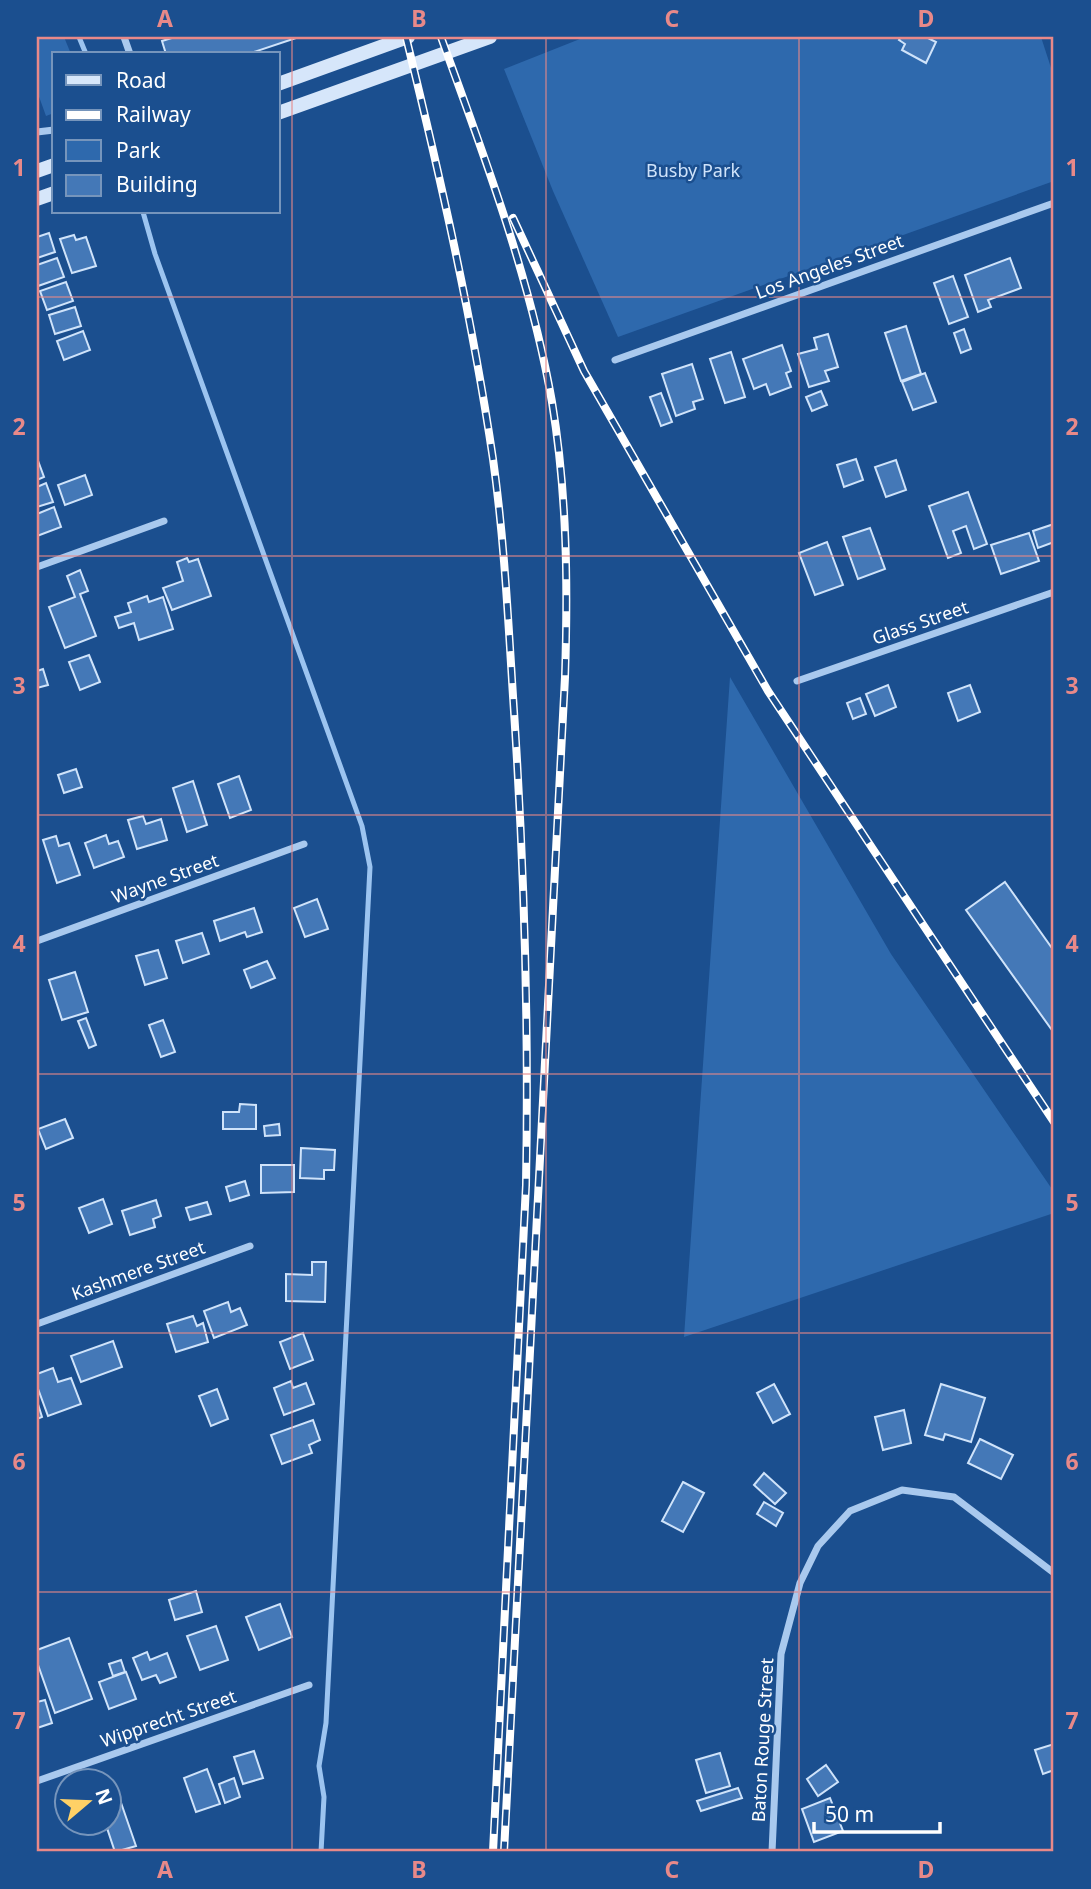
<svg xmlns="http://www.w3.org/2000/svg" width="1091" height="1889" font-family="'Noto Sans',sans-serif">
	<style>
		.green { fill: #2e69ad }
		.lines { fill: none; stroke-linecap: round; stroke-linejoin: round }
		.stream { stroke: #9cc4f0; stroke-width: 5 }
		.building { fill: #4478b7; stroke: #cfe3fa; stroke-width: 2 }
		.minor { stroke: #a9c9ee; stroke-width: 7 }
		.secondary { stroke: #d6e6fa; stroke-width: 14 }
		.rail-casing { stroke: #fff; stroke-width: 8 }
		.rail { stroke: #1b4f8f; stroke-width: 5; stroke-dasharray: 16; stroke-linecap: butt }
		.grid { fill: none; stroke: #e88989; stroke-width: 2; stroke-opacity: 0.55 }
		.labels { text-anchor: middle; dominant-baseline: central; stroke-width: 5; stroke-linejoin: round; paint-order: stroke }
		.park-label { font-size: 18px; fill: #cfe3fa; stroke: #1b4f8f }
		.street-label { font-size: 18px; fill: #fff; stroke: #1b4f8f }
		.neatline { fill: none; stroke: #e88989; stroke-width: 2.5 }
		.grid-label { font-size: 23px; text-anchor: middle; font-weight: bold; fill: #e88989 }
	</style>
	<rect width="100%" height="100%" fill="#1b4f8f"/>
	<g class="green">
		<polygon points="37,37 64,37 71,54 54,54 54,113 46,116 37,91"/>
		<polygon points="585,37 1041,37 1054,77 1054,181 618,337 553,191 504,69"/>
		<polygon points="730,677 891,954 1054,1192 1054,1213 684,1337"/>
	</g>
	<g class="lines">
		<g class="stream">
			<polyline points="79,37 86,54"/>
			<polyline points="143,212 155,254 362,826 370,867 326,1723 319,1766 324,1797 321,1852"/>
		</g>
	</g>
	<g class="building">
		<polygon points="175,37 299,37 248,54 166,54 162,41"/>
		<polygon points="901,37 926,37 936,42 926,63 902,50 905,44 899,40"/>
		<polygon points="49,233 55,252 37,258 37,237"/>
		<polygon points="74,235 76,240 86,237 96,266 72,273 60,239"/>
		<polygon points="57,258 64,277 38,286 37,265"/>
		<polygon points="1010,258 1021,288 988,300 991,307 978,312 965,275"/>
		<polygon points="953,276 968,317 949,324 934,283"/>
		<polygon points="66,282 73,301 47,310 40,291"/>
		<polygon points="75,307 81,326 55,334 49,315"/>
		<polygon points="906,326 921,374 901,381 885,333"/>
		<polygon points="964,329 971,349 961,353 954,333"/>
		<polygon points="83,331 90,350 64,360 57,341"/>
		<polygon points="828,334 838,367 825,371 829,381 809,387 798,354 817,349 814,338"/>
		<polygon points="782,345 791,371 786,373 791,387 770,395 766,384 754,389 743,359"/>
		<polygon points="731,352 745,397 725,403 710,359"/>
		<polygon points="692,364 703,399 693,402 695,409 676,416 662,374"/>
		<polygon points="925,373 936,402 913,410 902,382"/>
		<polygon points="821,391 827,405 812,411 806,397"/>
		<polygon points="661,393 672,422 661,426 650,397"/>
		<polygon points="37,458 44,477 37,480"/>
		<polygon points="856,459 863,480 844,487 837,465"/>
		<polygon points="896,460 906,490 886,497 875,467"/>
		<polygon points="85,475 92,495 65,505 58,485"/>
		<polygon points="46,483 53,502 37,507 37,487"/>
		<polygon points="968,492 987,544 974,549 966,526 953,531 961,553 948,558 929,506"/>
		<polygon points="54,507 61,527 37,536 37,514"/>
		<polygon points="1054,524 1054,542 1038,548 1033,531"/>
		<polygon points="870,528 885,569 858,579 843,537"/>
		<polygon points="1029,533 1039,561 1001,574 991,545"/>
		<polygon points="827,542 843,585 815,595 799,553"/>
		<polygon points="187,558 189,562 198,559 211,596 172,610 163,588 183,581 177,562"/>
		<polygon points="80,570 88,591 80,594 96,636 65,648 49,607 75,597 67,576"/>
		<polygon points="147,596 149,602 163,597 173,629 139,640 134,623 119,628 115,617 131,612 128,603"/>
		<polygon points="89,655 100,682 80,690 69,662"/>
		<polygon points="43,669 48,685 37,688 37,671"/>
		<polygon points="888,685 896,707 875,716 866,694"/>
		<polygon points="970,685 980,712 958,721 948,693"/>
		<polygon points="860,698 866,714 853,719 847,703"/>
		<polygon points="76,769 82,787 64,793 58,775"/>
		<polygon points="239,776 251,810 230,818 218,784"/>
		<polygon points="193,781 207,825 187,832 173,788"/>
		<polygon points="143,816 146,824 161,819 167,840 137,849 128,820"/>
		<polygon points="106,835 109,844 118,841 124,857 94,868 85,843"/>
		<polygon points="56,836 59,846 69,843 80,875 57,883 43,840"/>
		<polygon points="1005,882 1054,951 1054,1033 966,910"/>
		<polygon points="317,899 328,929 305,937 294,908"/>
		<polygon points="254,908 262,932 247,937 245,932 220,941 214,921"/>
		<polygon points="202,933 209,954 183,963 176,941"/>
		<polygon points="158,950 167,978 145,985 136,956"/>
		<polygon points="267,961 275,978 251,988 244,970"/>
		<polygon points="75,972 88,1012 62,1020 49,980"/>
		<polygon points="86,1018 96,1045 89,1048 78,1021"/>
		<polygon points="163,1020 175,1052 161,1057 149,1025"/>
		<polygon points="240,1104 256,1105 256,1129 223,1129 223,1112 239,1112"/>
		<polygon points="65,1119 73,1138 46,1149 38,1129"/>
		<polygon points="279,1124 280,1135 265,1136 264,1126"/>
		<polygon points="301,1148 335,1150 334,1170 324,1170 324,1179 300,1178"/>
		<polygon points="261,1165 294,1165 294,1192 261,1193"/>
		<polygon points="245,1181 249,1195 230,1201 226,1187"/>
		<polygon points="103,1199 112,1224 89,1233 79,1208"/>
		<polygon points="156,1200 161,1216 153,1219 155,1227 130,1235 122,1211"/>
		<polygon points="207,1202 211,1214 190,1220 186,1208"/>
		<polygon points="312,1262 326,1262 325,1302 286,1301 286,1274 312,1275"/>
		<polygon points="228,1302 231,1312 240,1308 247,1325 214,1338 204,1311"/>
		<polygon points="193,1316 197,1326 203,1323 208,1342 176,1352 167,1324"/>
		<polygon points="303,1333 313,1360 290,1369 280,1342"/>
		<polygon points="113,1341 122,1367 81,1382 71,1356"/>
		<polygon points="53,1368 58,1382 71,1378 81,1404 48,1416 37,1386 37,1374"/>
		<polygon points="291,1381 293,1388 306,1383 314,1404 284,1415 274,1388"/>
		<polygon points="774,1384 790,1414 773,1423 757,1393"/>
		<polygon points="941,1384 985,1398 971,1442 945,1434 943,1440 925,1435"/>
		<polygon points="217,1389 228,1419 211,1426 199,1396"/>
		<polygon points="37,1401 42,1417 37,1419"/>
		<polygon points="904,1410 911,1443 883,1450 875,1417"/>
		<polygon points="313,1420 320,1440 309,1445 312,1453 282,1464 271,1435"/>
		<polygon points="980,1439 1013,1455 1001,1479 968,1463"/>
		<polygon points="764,1473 786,1493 775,1504 754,1485"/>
		<polygon points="683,1482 704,1493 683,1532 662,1521"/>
		<polygon points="764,1502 783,1513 776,1526 757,1514"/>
		<polygon points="196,1591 202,1612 175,1620 169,1600"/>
		<polygon points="280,1604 292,1637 259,1650 246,1617"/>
		<polygon points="216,1626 228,1660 200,1670 187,1636"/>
		<polygon points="69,1638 92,1699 55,1713 37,1662 37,1650"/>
		<polygon points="147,1652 150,1660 167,1653 176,1677 160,1683 156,1675 142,1680 133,1658"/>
		<polygon points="121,1660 125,1672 113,1676 109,1664"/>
		<polygon points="126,1672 136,1699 109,1709 99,1682"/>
		<polygon points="45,1700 52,1723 37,1728 37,1702"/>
		<polygon points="1054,1744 1054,1770 1043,1774 1035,1750"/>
		<polygon points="254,1751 263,1778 243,1784 234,1757"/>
		<polygon points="720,1753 730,1786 706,1793 696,1760"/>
		<polygon points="826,1765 838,1782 818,1796 807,1779"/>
		<polygon points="207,1769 220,1804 196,1812 184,1778"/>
		<polygon points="234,1778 240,1797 225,1803 219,1784"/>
		<polygon points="738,1788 742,1798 701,1811 697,1801"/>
		<polygon points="118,1794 136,1846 115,1852 105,1822 108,1822 108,1797"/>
		<polygon points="830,1798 843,1831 814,1842 802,1809"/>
	</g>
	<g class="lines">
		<g class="minor">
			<polyline points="124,37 130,54"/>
			<polyline points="37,132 54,130"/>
			<polyline points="615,360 1054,203"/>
			<polyline points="37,567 164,521"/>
			<polyline points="797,681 1054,592"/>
			<polyline points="37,941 304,844"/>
			<polyline points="37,1324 250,1246"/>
			<polyline points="37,1781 309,1685"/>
			<polyline points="772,1852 781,1654 800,1583 818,1546 850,1511 902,1490 954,1497 1054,1573"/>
		</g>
		<g class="secondary">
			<polyline points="278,84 408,37"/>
			<polyline points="278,113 490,37"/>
			<polyline points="37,171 54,165"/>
			<polyline points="37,199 54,193"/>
		</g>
		<defs>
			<g id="rail">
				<path d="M406,37c34,139 66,280 87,422 11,78 15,158 20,237 11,163 16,326 13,489l-33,667"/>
				<path d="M441,37c43,119 89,239 111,365 15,91 16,182 13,275l-61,1175"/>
				<polyline points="513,218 584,371 768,691 1054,1122"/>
			</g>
		</defs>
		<use href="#rail" class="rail-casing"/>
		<use href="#rail" class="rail"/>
	</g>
	<path class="grid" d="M292,37v1815M546,37v1815M799,37v1815M37,297h1017M37,556h1017M37,815h1017M37,1074h1017M37,1333h1017M37,1592h1017"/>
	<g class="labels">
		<g class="park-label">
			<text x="693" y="170">Busby Park</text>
		</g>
		<g class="street-label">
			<text transform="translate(829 266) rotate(-20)">Los Angeles Street</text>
			<text transform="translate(920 622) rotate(-19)">Glass Street</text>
			<text transform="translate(165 878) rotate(-20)">Wayne Street</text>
			<text transform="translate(138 1270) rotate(-20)">Kashmere Street</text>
			<text transform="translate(168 1718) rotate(-19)">Wipprecht Street</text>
			<text transform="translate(762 1740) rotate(-87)">Baton Rouge Street</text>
		</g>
	</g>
	<rect width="1091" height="1889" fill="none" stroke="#1b4f8f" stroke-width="77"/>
	<rect x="52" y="52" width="228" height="161" fill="#1b4f8f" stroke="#7695bc" stroke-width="2"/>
	<rect x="66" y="75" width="35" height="10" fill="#d6e6fa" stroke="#7695bc" stroke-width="2"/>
	<text x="116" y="88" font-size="21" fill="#ffffff">Road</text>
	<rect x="66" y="110" width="35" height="10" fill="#ffffff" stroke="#7695bc" stroke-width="2"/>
	<text x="116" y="122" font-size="21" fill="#ffffff">Railway</text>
	<rect x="66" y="140" width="35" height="21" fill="#2e69ad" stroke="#7695bc" stroke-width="2"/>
	<text x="116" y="158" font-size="21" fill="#ffffff">Park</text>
	<rect x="66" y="175" width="35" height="21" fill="#4478b7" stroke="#7695bc" stroke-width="2"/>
	<text x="116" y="192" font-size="21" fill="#ffffff">Building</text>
	<g transform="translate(88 1802) rotate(71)"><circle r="33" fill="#1b4f8f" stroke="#7695bc" stroke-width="2"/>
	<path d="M0-5L12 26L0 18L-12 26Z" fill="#ffd166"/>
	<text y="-10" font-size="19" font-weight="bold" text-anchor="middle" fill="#ffffff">N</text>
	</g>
	<path d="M814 1822v10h126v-10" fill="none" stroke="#ffffff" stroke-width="3.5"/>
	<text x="825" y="1822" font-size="21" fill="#ffffff" stroke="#1b4f8f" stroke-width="5" paint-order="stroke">50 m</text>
	<rect x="38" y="38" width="1014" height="1812" class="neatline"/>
	<g class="grid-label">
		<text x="165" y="27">A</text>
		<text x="419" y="27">B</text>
		<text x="672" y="27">C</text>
		<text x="926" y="27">D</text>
		<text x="19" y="176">1</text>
		<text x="1072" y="176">1</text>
		<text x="19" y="435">2</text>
		<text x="1072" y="435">2</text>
		<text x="19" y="694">3</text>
		<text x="1072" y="694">3</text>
		<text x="19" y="952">4</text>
		<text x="1072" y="952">4</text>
		<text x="19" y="1211">5</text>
		<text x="1072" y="1211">5</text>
		<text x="19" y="1470">6</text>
		<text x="1072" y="1470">6</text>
		<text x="19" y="1729">7</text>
		<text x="1072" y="1729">7</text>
		<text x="165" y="1878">A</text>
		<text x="419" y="1878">B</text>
		<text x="672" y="1878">C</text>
		<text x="926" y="1878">D</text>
	</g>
</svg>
